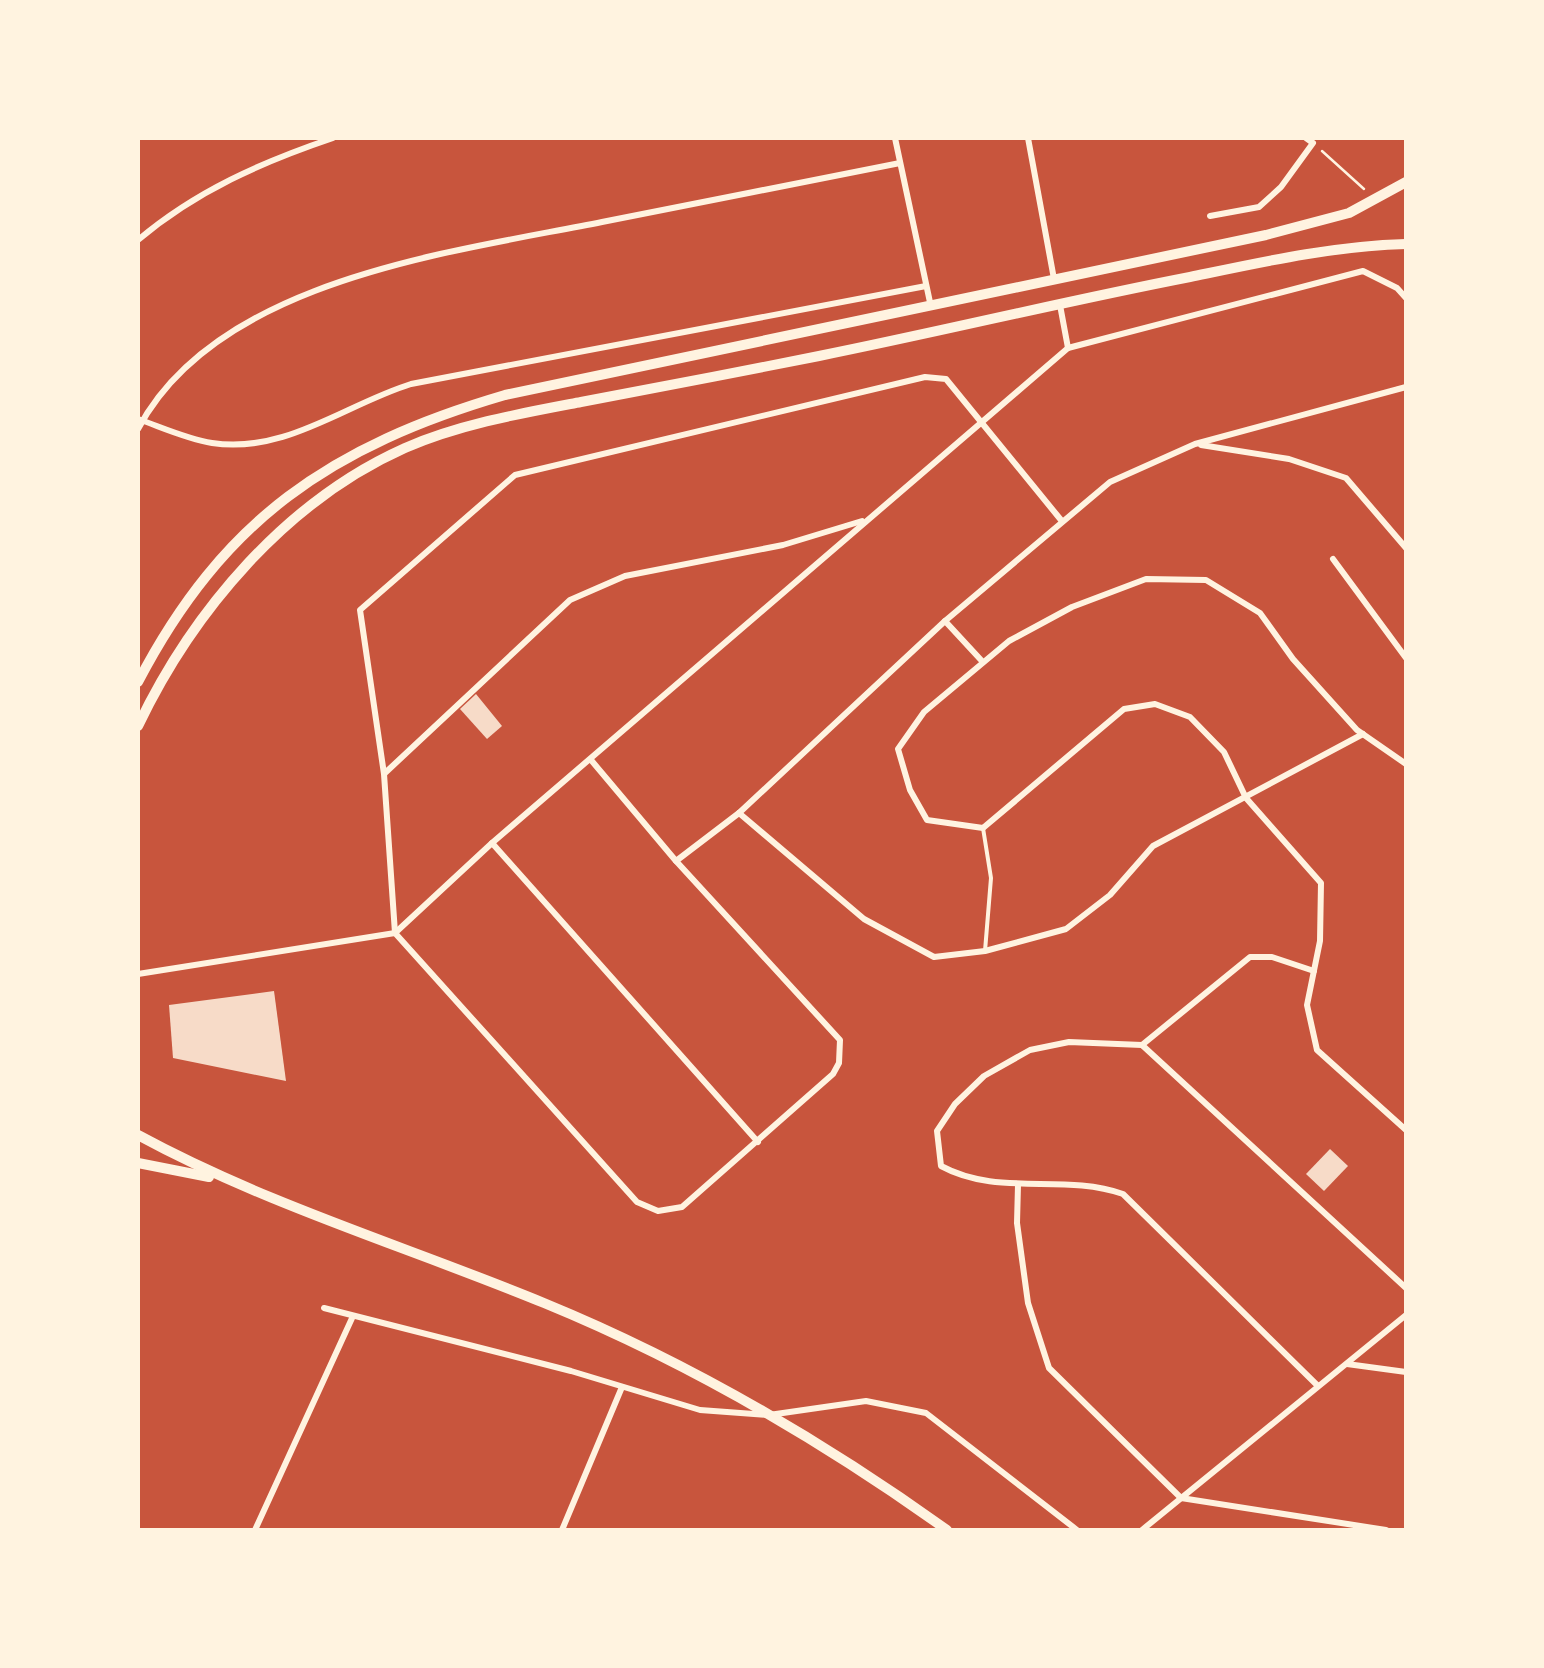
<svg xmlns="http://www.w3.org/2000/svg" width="1544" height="1668" font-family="'Source Sans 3',sans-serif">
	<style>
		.building { fill: #f7dbc8 }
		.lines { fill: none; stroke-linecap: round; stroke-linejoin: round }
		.path { stroke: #fff3e0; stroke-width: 2.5 }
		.service { stroke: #fff3e0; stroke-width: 4 }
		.minor { stroke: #fff3e0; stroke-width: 6 }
		.secondary { stroke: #fff3e0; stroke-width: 10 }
	</style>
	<rect width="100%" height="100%" fill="#c8553d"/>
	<g class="building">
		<polygon points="476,694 502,726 487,739 460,709"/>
		<polygon points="274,991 286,1081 173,1058 169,1005"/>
		<polygon points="1330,1149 1348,1166 1324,1191 1306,1174"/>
	</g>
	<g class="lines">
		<polyline class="path" points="1322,151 1364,189"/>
		<polyline class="service" points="983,828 991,878 985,951"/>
		<g class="minor">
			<polyline points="895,138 931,307"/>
			<polyline points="1028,138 1054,279"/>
			<polyline points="1210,216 1259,207 1281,187 1313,143 1306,138"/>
			<path d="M138,240c58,-49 124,-78 195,-102"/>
			<polyline points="1060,305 1068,348"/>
			<path d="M138,419c23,8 49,20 74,24 74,11 132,-38 199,-59l515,-98"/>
			<path d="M138,429c79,-150 315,-177 464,-207 99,-20 199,-39 298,-59"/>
			<polyline points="1201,445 1289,459 1346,478 1406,548"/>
			<polyline points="1333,559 1406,658"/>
			<polyline points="945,621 981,660"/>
			<polyline points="591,760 676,861 840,1040 839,1063 833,1074 682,1207 658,1211 637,1202 395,933 384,774 360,610 515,475 925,377 946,379 1061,520"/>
			<polyline points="1406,764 1357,730 1293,659 1260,613 1206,580 1146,579 1072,607 1009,641 924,712 898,749 910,790 927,820 983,828 1124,709 1155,704 1190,717 1224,752 1246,798 1321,883 1320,941 1307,1005 1317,1050 1406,1130"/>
			<polyline points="385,773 570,600 625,576 783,545 862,521"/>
			<polyline points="739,813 864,919 934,957 985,951 1066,929 1110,895 1153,846 1363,734"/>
			<polyline points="492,843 758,1142"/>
			<polyline points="676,861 739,813 945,621 1110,482 1195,444 1406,387"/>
			<polyline points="138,974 395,933 492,843 1068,348 1363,271 1397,288 1406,298"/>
			<polyline points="1142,1045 1250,957 1272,957 1314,971"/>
			<polyline points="1018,1185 1017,1223 1028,1303 1049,1368 1181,1498 1386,1530"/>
			<polyline points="324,1308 571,1371 700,1410 769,1415 866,1401 926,1413 1077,1530"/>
			<polyline points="1347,1364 1406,1372"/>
			<path d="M1318,1386l-195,-192c-60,-21 -125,3 -182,-28l-4,-35 18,-27 29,-28 46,-26 39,-8 73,3 264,243"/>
			<polyline points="255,1530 353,1316"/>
			<polyline points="562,1530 622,1387"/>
			<polyline points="1142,1530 1406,1315"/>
		</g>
		<g class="secondary">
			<path d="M138,682c85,-163 193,-236 367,-287l761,-160 83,-22 57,-31"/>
			<path d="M138,726c55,-115 148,-225 267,-278 55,-24 118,-35 176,-46 79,-15 159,-30 238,-46 124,-25 247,-55 371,-79 72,-15 143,-31 216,-33"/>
			<path d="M138,1135c129,70 270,112 406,168 144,59 277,137 403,227"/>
			<polyline points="138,1163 209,1177"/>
		</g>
	</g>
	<rect width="1544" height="1668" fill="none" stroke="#fff3e0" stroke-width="280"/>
</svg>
